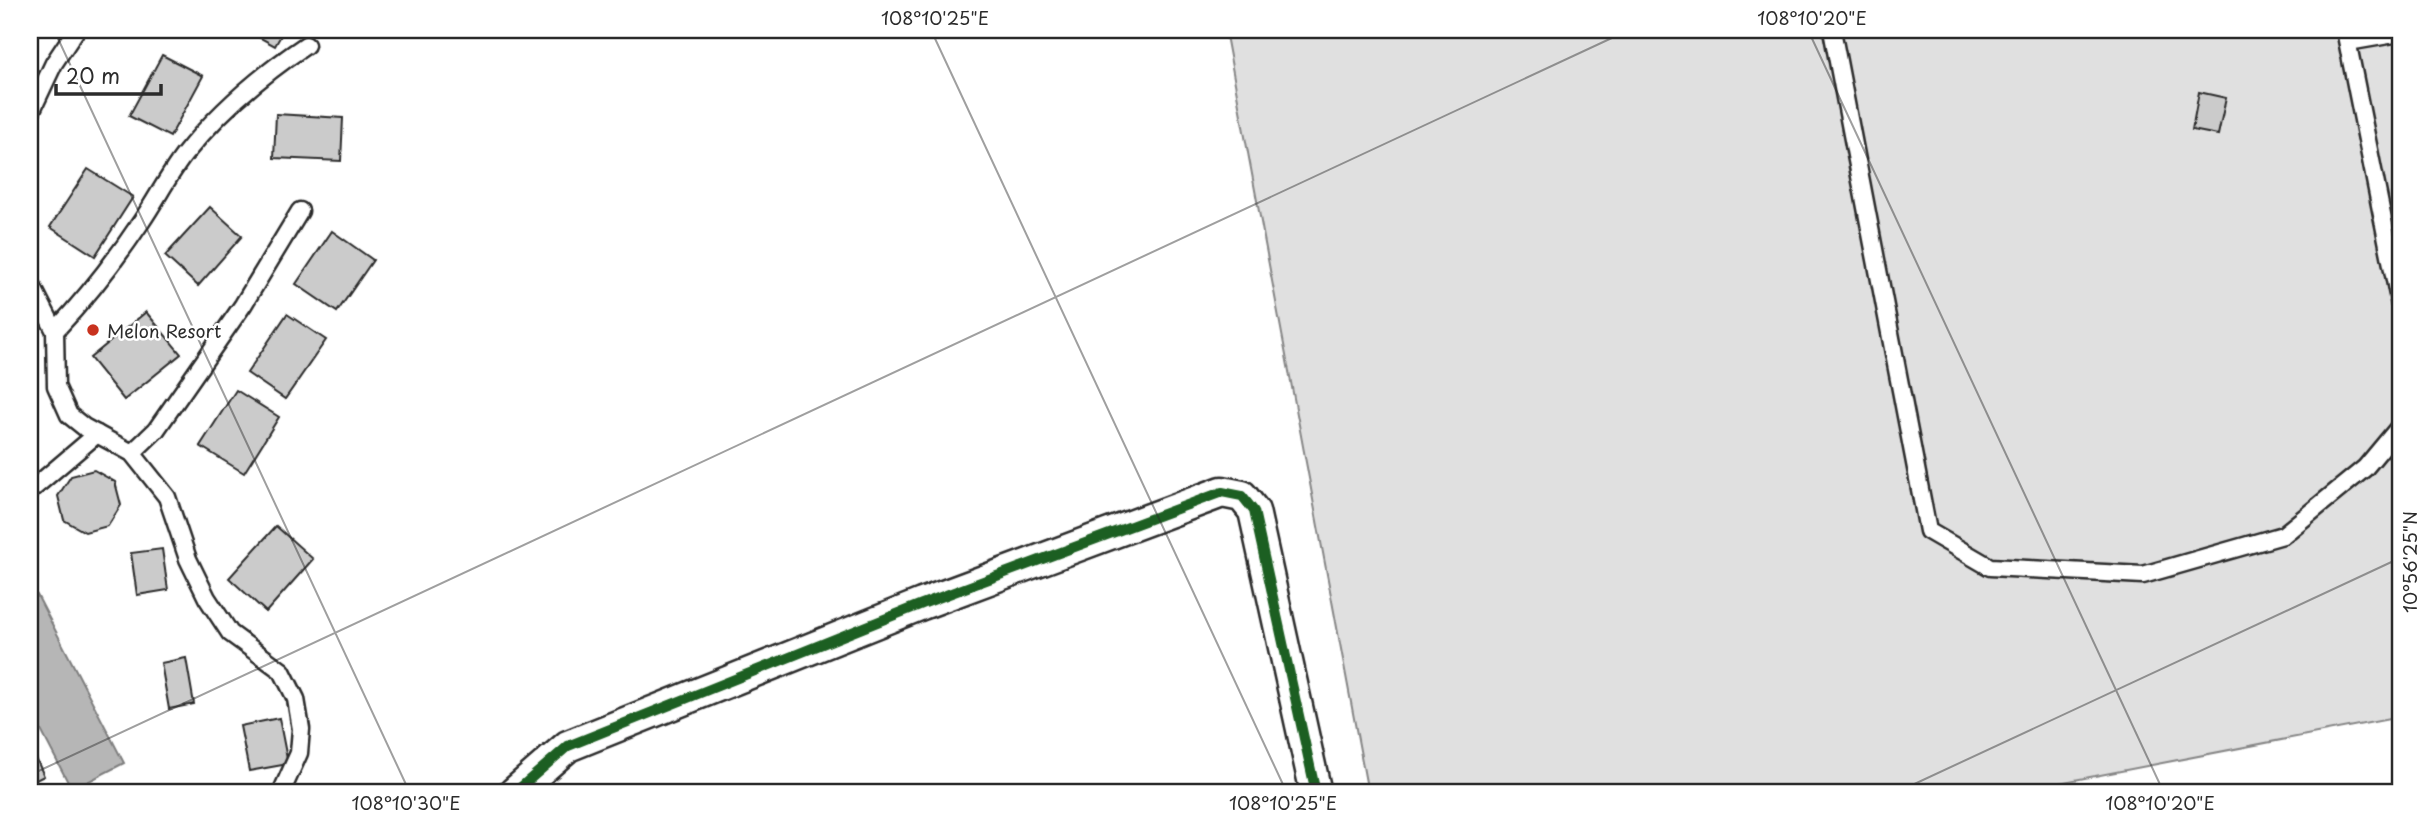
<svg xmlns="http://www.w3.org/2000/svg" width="2430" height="823" font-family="'Playpen Sans',sans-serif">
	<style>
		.green { fill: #e0e0e0; stroke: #868686; stroke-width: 2 }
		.water { fill: #b6b6b6; stroke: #7e7e7e; stroke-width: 2 }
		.building { fill: #cbcbcb; stroke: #2b2b2b; stroke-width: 2 }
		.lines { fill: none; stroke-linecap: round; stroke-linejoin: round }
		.service-casing { stroke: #2b2b2b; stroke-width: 21 }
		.minor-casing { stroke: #2b2b2b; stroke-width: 35 }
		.service { stroke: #fff; stroke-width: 16 }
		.minor { stroke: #fff; stroke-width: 30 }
		.cycleway-casing { stroke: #fff; stroke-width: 15 }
		.cycleway { stroke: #1b5e20; stroke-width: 10 }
		.ticks { fill: none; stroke: #2b2b2b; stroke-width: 2; stroke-opacity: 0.45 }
		.poi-dot { fill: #c8321e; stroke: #fff; stroke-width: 2.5 }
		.labels { text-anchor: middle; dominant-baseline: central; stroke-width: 5; stroke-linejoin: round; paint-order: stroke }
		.poi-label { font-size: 18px; fill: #2b2b2b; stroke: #fff; text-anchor: start }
		.neatline { fill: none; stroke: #2b2b2b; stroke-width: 2.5 }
		.ticks-label { font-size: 18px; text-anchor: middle; fill: #2b2b2b }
	</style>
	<rect width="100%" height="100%" fill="#fff"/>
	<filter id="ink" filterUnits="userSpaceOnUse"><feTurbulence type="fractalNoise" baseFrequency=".0143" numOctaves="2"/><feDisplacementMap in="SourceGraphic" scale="14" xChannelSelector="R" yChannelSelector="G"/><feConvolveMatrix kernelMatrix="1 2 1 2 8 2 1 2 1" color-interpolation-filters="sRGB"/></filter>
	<g filter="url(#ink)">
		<polygon class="green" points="1225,30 2400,30 2400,717 2007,793 1368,793"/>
		<polygon class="water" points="37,595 124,763 72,790 30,709 30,599"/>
		<g class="building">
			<polygon points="246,30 284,30 275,46"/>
			<polygon points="162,55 203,76 170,137 129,116"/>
			<polygon points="2199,92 2226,98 2218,135 2192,130"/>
			<polygon points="276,114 343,118 341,161 274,158"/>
			<polygon points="88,169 133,197 95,256 50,227"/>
			<polygon points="210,207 242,236 198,286 165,256"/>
			<polygon points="332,231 373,260 337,312 296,284"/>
			<polygon points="146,312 181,354 124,400 90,358"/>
			<polygon points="287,314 326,340 285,399 247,373"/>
			<polygon points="236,390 279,417 244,473 200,446"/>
			<polygon points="94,470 115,482 121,505 108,526 85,532 64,520 58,496 71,476"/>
			<polygon points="276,526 313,559 266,612 229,578"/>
			<polygon points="162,549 168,590 137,595 131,553"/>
			<polygon points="186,658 194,704 169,709 161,663"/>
			<polygon points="279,718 288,764 249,771 240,726"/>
			<polygon points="30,745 44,776 30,783"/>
		</g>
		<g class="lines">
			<defs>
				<g id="service">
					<polyline points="1832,30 1928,531 1990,567 2143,575 2283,535 2365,468 2400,426"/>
					<polyline points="2345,30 2400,305"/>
					<polyline points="2348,42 2400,33"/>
					<polyline points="30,114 54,63 76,30"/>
					<polyline points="30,282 55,331 56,386 69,415 84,427 132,453 167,497 188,559 207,598 230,633 282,671 296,699 301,729 299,753 281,793"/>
					<path d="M55,331c32,-34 60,-70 86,-109 15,-22 27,-46 43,-67 35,-44 76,-79 122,-110"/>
					<polyline points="132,453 156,430 243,305 300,211"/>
					<polyline points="30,491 97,434"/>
				</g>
				<polyline id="minor" points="514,793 568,746 922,604 1222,492 1242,496 1254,511 1316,793"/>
			</defs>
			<use href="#service" class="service-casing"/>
			<use href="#minor" class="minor-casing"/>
			<use href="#service" class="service"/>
			<use href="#minor" class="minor"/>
			<defs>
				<polyline id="cycleway" points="514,793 568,746 922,604 1222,492 1242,496 1254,511 1316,793"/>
			</defs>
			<use href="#cycleway" class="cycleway-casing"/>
			<use href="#cycleway" class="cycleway"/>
		</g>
	</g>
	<path class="ticks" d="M54,30l356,763M931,30l356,763M1808,30l356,763M30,775l1599,-745M1895,793l505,-235"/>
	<circle class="poi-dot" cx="93" cy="330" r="7"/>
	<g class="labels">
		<g class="poi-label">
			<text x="107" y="330">Melon Resort</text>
		</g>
	</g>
	<rect width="2430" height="823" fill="none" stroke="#fff" stroke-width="77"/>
	<path d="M56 84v10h105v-10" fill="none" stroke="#2b2b2b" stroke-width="3.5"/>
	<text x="66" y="84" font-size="21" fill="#2b2b2b" stroke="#ffffff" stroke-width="5" paint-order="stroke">20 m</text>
	<rect x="38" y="38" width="2354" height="746" class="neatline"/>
	<g class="ticks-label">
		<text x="935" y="25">108°10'25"E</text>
		<text x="1812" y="25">108°10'20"E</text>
		<text transform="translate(2411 562) rotate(-90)" y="6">10°56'25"N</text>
		<text x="406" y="810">108°10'30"E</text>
		<text x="1283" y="810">108°10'25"E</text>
		<text x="2160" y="810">108°10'20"E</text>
	</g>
</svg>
